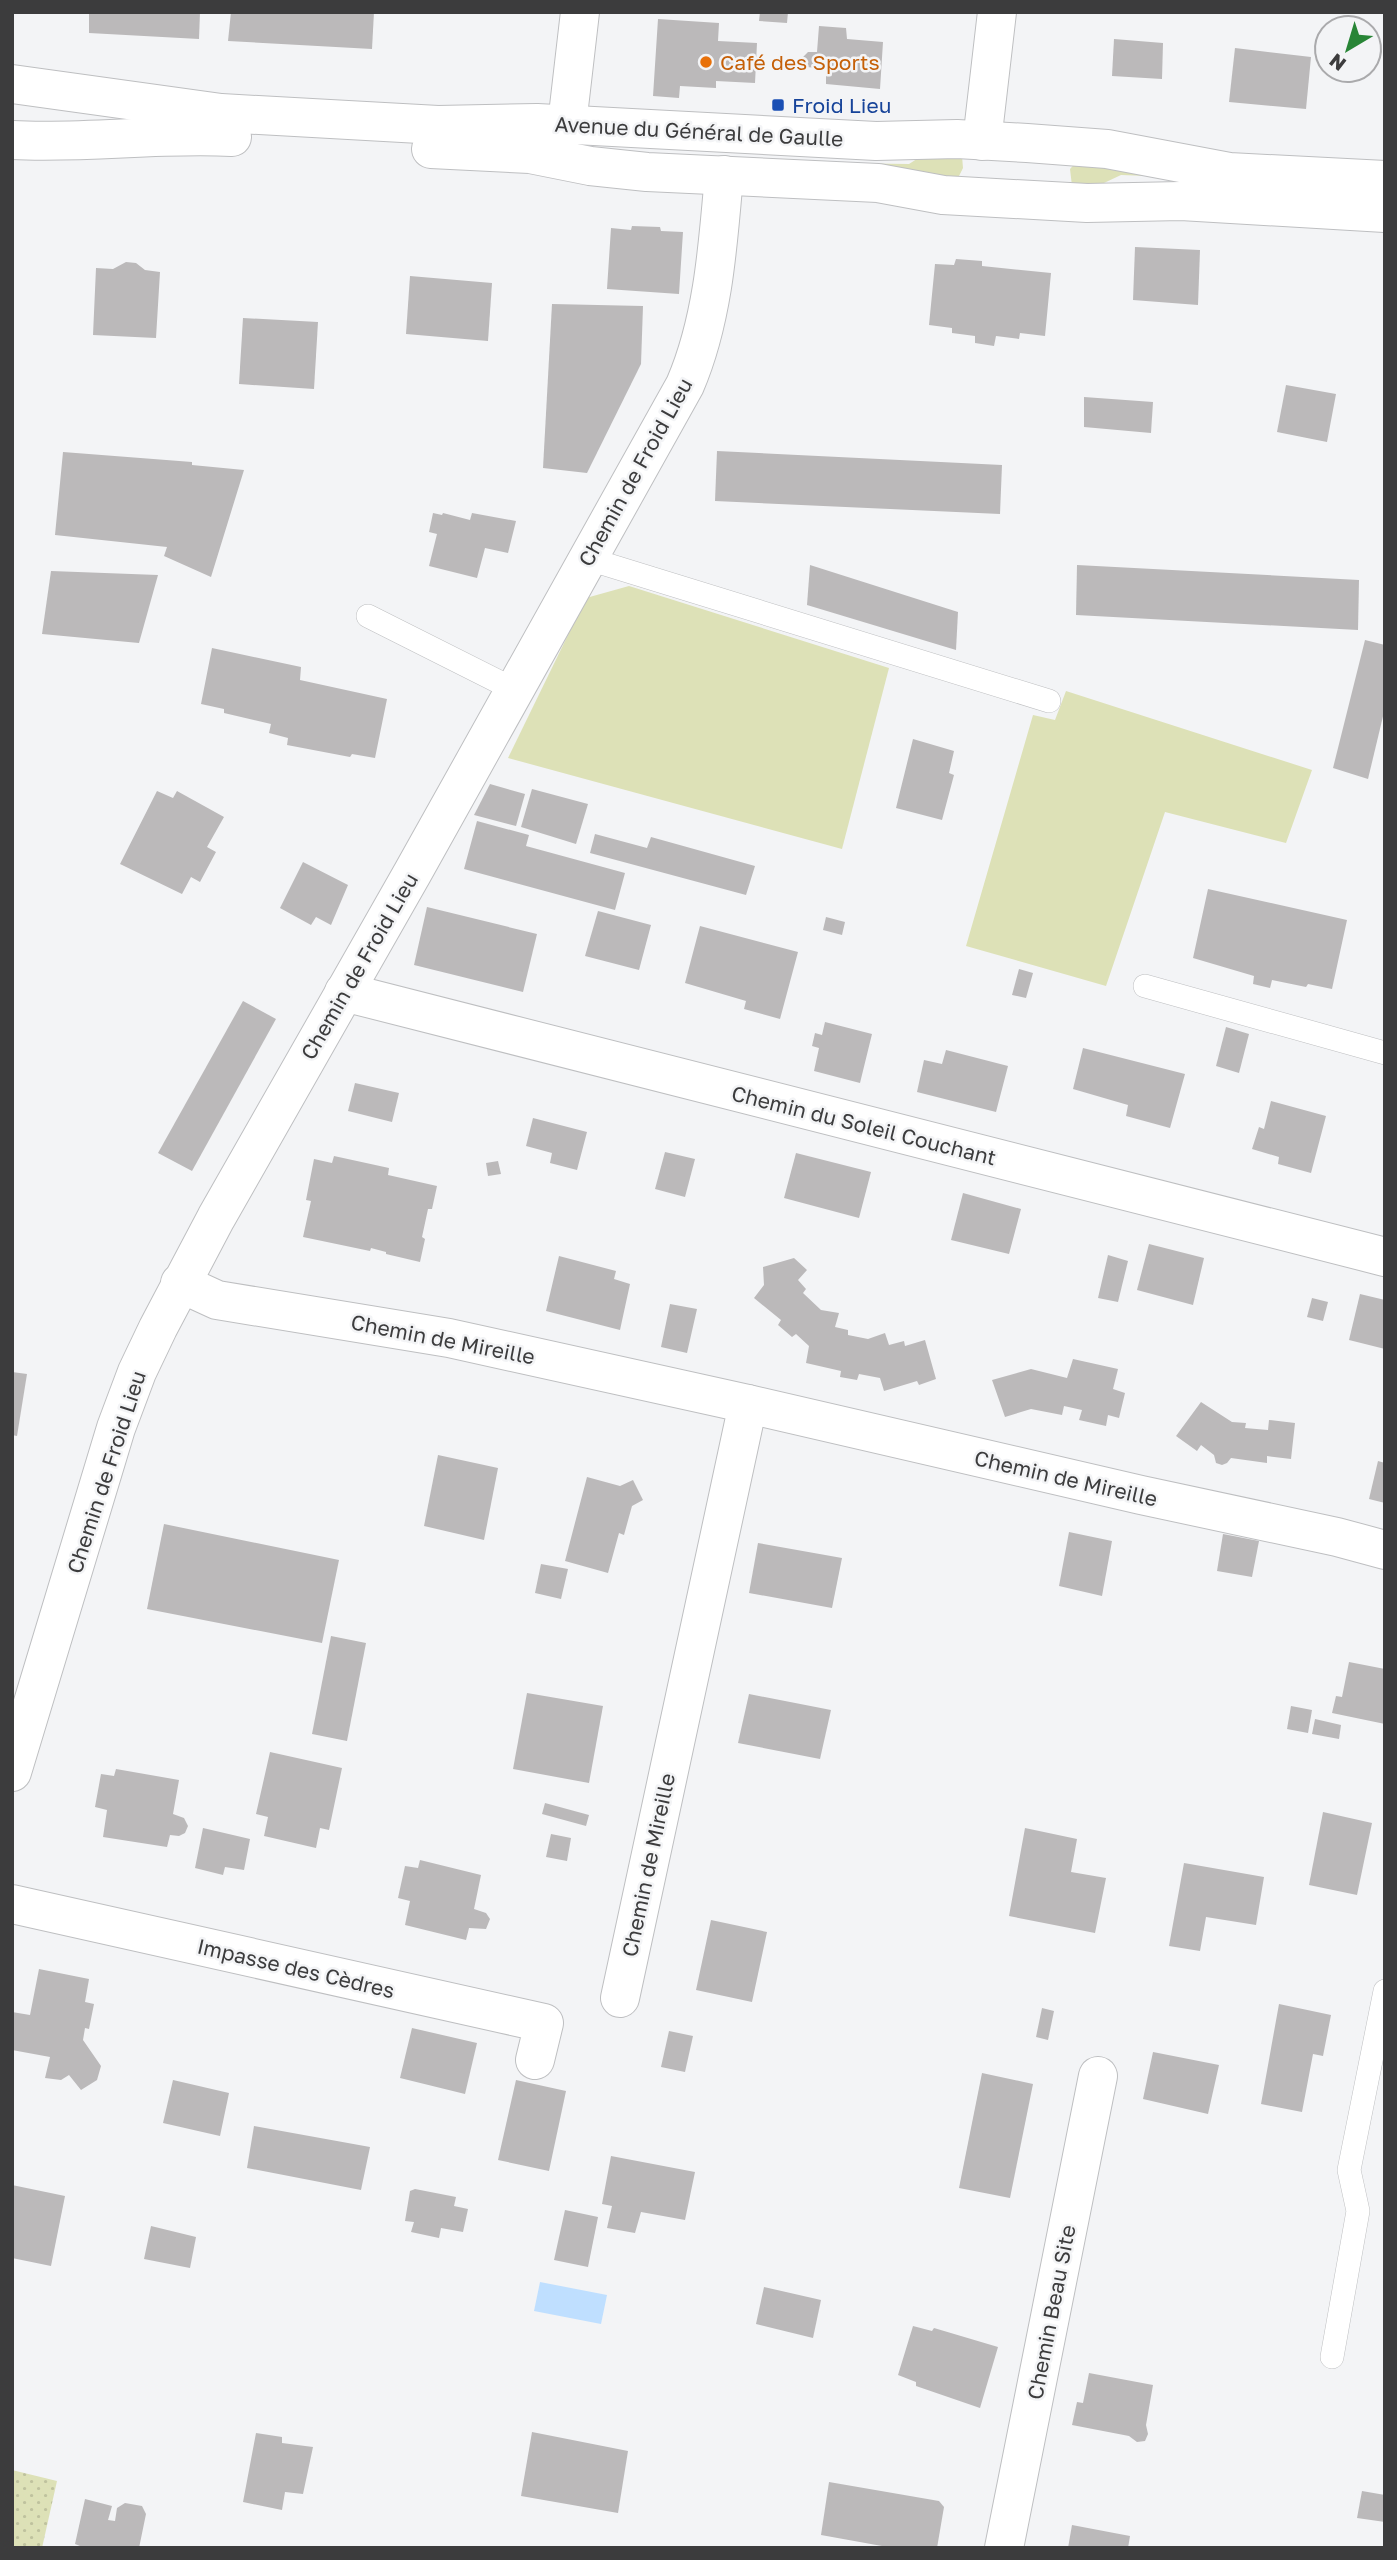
<svg xmlns="http://www.w3.org/2000/svg" width="1397" height="2560" font-family="'Golos Text',sans-serif">
	<style>
		.green { fill: #dde1b7 }
		.garden { fill: url(#garden-dots) }
		.water { fill: #bfdfff }
		.building { fill: #bbb9ba }
		.lines { fill: none; stroke-linecap: round; stroke-linejoin: round }
		.lane-casing { stroke: #bebfc1; stroke-width: 24 }
		.street-casing { stroke: #bebfc1; stroke-width: 40 }
		.secondary-casing { stroke: #bebfc1; stroke-width: 40 }
		.lane { stroke: #fff; stroke-width: 23 }
		.street { stroke: #fff; stroke-width: 38 }
		.secondary { stroke: #fff; stroke-width: 38 }
		.food-dot { fill: #e8710a; stroke: #f3f4f6; stroke-width: 2.5 }
		.transit-dot { fill: #1a4fb4; stroke: #f3f4f6; stroke-width: 2.5 }
		.labels { text-anchor: middle; dominant-baseline: central; stroke-width: 5; stroke-linejoin: round; paint-order: stroke }
		.food-label { font-size: 21px; fill: #c56008; stroke: #f3f4f6; text-anchor: start }
		.transit-label { font-size: 21px; fill: #164399; stroke: #f3f4f6; text-anchor: start }
		.street-label { font-size: 21px; fill: #3c3c3d; stroke: #f3f4f6 }
	</style>
	<defs>
		<pattern id="garden-dots" width="8" height="8" patternUnits="userSpaceOnUse" patternTransform="scale(1.75)"><rect width="8" height="8" fill="#dde1b7"/><path d="M2 2h.1M6 6h.1" fill="none" stroke="#bfc29e" stroke-width="1.8" stroke-linecap="round"/></pattern>
	</defs>
	<rect width="100%" height="100%" fill="#f3f4f6"/>
	<g class="green">
		<polygon points="962,156 963,168 957,180 764,162 909,164 920,157"/>
		<polygon points="1081,157 1176,177 1121,175 1089,190 1072,186 1070,169"/>
		<polygon points="629,586 889,668 842,849 508,758 586,598"/>
		<polygon points="1066,691 1312,770 1286,843 1165,812 1106,986 966,946 1033,715 1055,720"/>
	</g>
	<polygon class="garden" points="12,2470 57,2481 42,2548 12,2548"/>
	<polygon class="water" points="540,2282 607,2295 601,2324 534,2311"/>
	<g class="building">
		<polygon points="89,12 200,12 199,39 89,33"/>
		<polygon points="231,12 374,12 372,49 228,41"/>
		<polygon points="760,12 788,12 787,23 759,21"/>
		<polygon points="658,19 719,23 718,41 757,43 755,83 716,81 716,88 680,86 679,98 653,96"/>
		<polygon points="819,26 846,28 847,39 883,42 880,89 826,84 826,69 807,67 803,57 808,52 817,52"/>
		<polygon points="1114,39 1163,43 1162,79 1112,76"/>
		<polygon points="1235,48 1311,57 1306,109 1229,102"/>
		<polygon points="632,226 660,227 661,231 683,232 679,294 607,289 611,228 631,230"/>
		<polygon points="1135,247 1200,250 1198,305 1133,300"/>
		<polygon points="956,259 982,261 982,266 1051,273 1045,336 1020,333 1019,339 996,336 994,346 975,343 975,336 952,333 952,328 929,325 935,264 954,265"/>
		<polygon points="126,262 136,263 145,270 160,272 156,338 93,335 96,268 113,269"/>
		<polygon points="410,276 492,283 488,341 406,334"/>
		<polygon points="552,304 643,306 641,364 587,473 543,468"/>
		<polygon points="243,318 318,322 314,389 239,384"/>
		<polygon points="1286,385 1336,394 1327,442 1277,432"/>
		<polygon points="1084,397 1153,402 1151,433 1084,427"/>
		<polygon points="717,451 1002,465 1000,514 715,501"/>
		<polygon points="63,452 192,462 192,465 244,470 211,577 164,556 167,547 55,535"/>
		<polygon points="433,513 442,515 443,513 470,520 472,513 516,521 508,553 485,548 477,578 429,566 437,534 429,532"/>
		<polygon points="810,565 958,612 956,650 807,605"/>
		<polygon points="1077,565 1359,580 1358,630 1076,615"/>
		<polygon points="51,571 158,575 139,643 42,634"/>
		<polygon points="1365,640 1385,645 1385,708 1368,779 1333,768"/>
		<polygon points="212,648 301,667 300,680 387,699 375,758 352,754 350,757 287,745 288,738 269,733 271,724 224,713 224,709 201,704"/>
		<polygon points="913,739 954,751 949,773 954,775 942,820 896,808"/>
		<polygon points="490,784 525,794 516,826 474,815"/>
		<polygon points="532,789 588,804 576,844 521,827"/>
		<polygon points="157,791 173,798 177,791 224,817 207,847 216,852 200,882 191,877 182,894 120,864"/>
		<polygon points="477,821 529,835 526,846 625,873 615,910 464,869"/>
		<polygon points="595,834 647,848 651,837 755,866 746,895 590,853"/>
		<polygon points="303,862 348,885 331,925 316,917 311,925 280,908"/>
		<polygon points="1208,889 1347,920 1332,989 1308,984 1306,987 1272,980 1270,988 1253,984 1254,976 1193,958"/>
		<polygon points="427,907 537,934 523,992 414,965"/>
		<polygon points="598,911 651,925 639,970 585,956"/>
		<polygon points="826,917 845,922 842,935 823,930"/>
		<polygon points="700,926 798,952 780,1019 744,1009 746,1001 685,983"/>
		<polygon points="1019,969 1033,973 1026,998 1012,995"/>
		<polygon points="243,1001 276,1019 192,1171 158,1153"/>
		<polygon points="825,1022 872,1034 860,1083 814,1071 819,1048 812,1046 815,1033 822,1035"/>
		<polygon points="1226,1027 1249,1034 1239,1073 1216,1066"/>
		<polygon points="1083,1048 1185,1074 1170,1128 1126,1116 1128,1105 1073,1089"/>
		<polygon points="946,1050 1008,1066 996,1112 917,1092 924,1060 942,1064"/>
		<polygon points="355,1083 399,1093 392,1122 348,1111"/>
		<polygon points="1271,1101 1326,1116 1311,1173 1278,1164 1279,1157 1252,1149 1259,1127 1264,1129"/>
		<polygon points="533,1118 587,1132 577,1170 550,1163 552,1153 526,1146"/>
		<polygon points="665,1152 695,1159 685,1197 655,1189"/>
		<polygon points="796,1153 871,1172 859,1218 784,1198"/>
		<polygon points="334,1156 389,1168 388,1175 437,1186 432,1209 428,1209 422,1237 425,1239 420,1262 386,1254 386,1252 371,1248 370,1251 303,1237 311,1201 306,1200 314,1159 332,1163"/>
		<polygon points="498,1161 501,1174 488,1176 486,1163"/>
		<polygon points="963,1193 1021,1209 1009,1254 951,1240"/>
		<polygon points="1149,1244 1204,1258 1193,1305 1137,1290"/>
		<polygon points="1108,1255 1128,1261 1118,1302 1098,1298"/>
		<polygon points="559,1256 616,1271 614,1279 630,1284 620,1330 546,1311"/>
		<polygon points="794,1258 807,1270 798,1280 806,1289 803,1293 821,1310 839,1313 835,1327 848,1330 848,1335 868,1339 885,1333 889,1345 904,1341 905,1346 925,1340 936,1379 919,1385 917,1381 884,1391 880,1378 859,1374 857,1380 840,1377 841,1371 806,1363 809,1346 796,1334 792,1337 778,1325 781,1320 754,1298 764,1285 763,1267"/>
		<polygon points="1360,1294 1385,1300 1385,1349 1349,1340"/>
		<polygon points="1312,1298 1328,1302 1323,1321 1307,1317"/>
		<polygon points="670,1304 697,1309 687,1353 661,1347"/>
		<polygon points="1073,1359 1118,1369 1113,1389 1125,1393 1119,1418 1108,1415 1106,1426 1079,1420 1082,1410 1064,1406 1062,1415 1031,1409 1005,1417 992,1380 1031,1369 1067,1378"/>
		<polygon points="12,1372 27,1374 17,1436 12,1435"/>
		<polygon points="1201,1402 1232,1422 1246,1423 1245,1428 1268,1430 1269,1420 1295,1423 1291,1459 1267,1456 1267,1463 1231,1458 1227,1463 1222,1465 1216,1463 1214,1455 1201,1445 1197,1451 1176,1436"/>
		<polygon points="438,1455 498,1468 484,1540 424,1526"/>
		<polygon points="1378,1461 1385,1463 1385,1503 1369,1499"/>
		<polygon points="587,1477 620,1486 633,1480 643,1500 632,1506 624,1535 619,1533 608,1573 565,1561"/>
		<polygon points="164,1524 339,1560 322,1643 147,1609"/>
		<polygon points="1069,1532 1112,1541 1102,1596 1059,1586"/>
		<polygon points="1223,1534 1259,1541 1252,1577 1217,1571"/>
		<polygon points="758,1543 842,1558 832,1608 749,1593"/>
		<polygon points="541,1564 568,1569 561,1599 535,1593"/>
		<polygon points="331,1636 366,1643 347,1741 312,1734"/>
		<polygon points="1349,1662 1385,1669 1385,1724 1332,1713 1336,1696 1342,1697"/>
		<polygon points="527,1693 603,1706 589,1783 513,1769"/>
		<polygon points="749,1694 831,1710 820,1759 738,1743"/>
		<polygon points="1291,1706 1312,1710 1308,1733 1287,1729"/>
		<polygon points="1315,1719 1341,1725 1339,1739 1312,1734"/>
		<polygon points="270,1752 342,1768 329,1830 320,1828 316,1848 264,1836 268,1817 256,1814"/>
		<polygon points="116,1769 179,1780 173,1814 184,1818 188,1826 185,1833 179,1836 170,1835 167,1847 103,1837 107,1810 95,1807 101,1774 114,1776"/>
		<polygon points="545,1803 589,1815 586,1826 542,1814"/>
		<polygon points="1323,1812 1372,1823 1357,1895 1309,1885"/>
		<polygon points="203,1828 250,1839 244,1870 225,1867 223,1875 195,1868"/>
		<polygon points="1025,1828 1077,1839 1071,1872 1106,1878 1095,1933 1009,1916"/>
		<polygon points="551,1834 571,1838 567,1861 546,1857"/>
		<polygon points="420,1860 481,1875 474,1909 486,1913 490,1919 486,1929 469,1928 466,1940 405,1925 410,1901 398,1898 405,1866 418,1868"/>
		<polygon points="1184,1863 1264,1877 1256,1925 1206,1917 1200,1951 1169,1946"/>
		<polygon points="711,1920 767,1932 752,2002 696,1990"/>
		<polygon points="39,1969 89,1979 85,2002 94,2004 89,2029 85,2028 83,2040 101,2066 97,2080 81,2090 69,2075 61,2080 45,2078 50,2057 12,2050 12,2012 30,2015"/>
		<polygon points="1279,2004 1331,2015 1323,2056 1313,2054 1302,2112 1261,2104"/>
		<polygon points="1042,2008 1054,2011 1048,2040 1036,2037"/>
		<polygon points="412,2028 477,2043 465,2094 400,2078"/>
		<polygon points="669,2031 693,2036 685,2072 661,2067"/>
		<polygon points="1153,2052 1219,2065 1208,2114 1143,2099"/>
		<polygon points="982,2073 1033,2084 1010,2198 959,2188"/>
		<polygon points="173,2080 229,2093 220,2136 163,2123"/>
		<polygon points="516,2080 566,2091 549,2171 498,2160"/>
		<polygon points="254,2126 370,2147 361,2190 247,2168"/>
		<polygon points="611,2156 695,2172 685,2220 641,2212 635,2233 607,2228 612,2206 602,2204"/>
		<polygon points="12,2185 65,2196 51,2266 12,2258"/>
		<polygon points="415,2189 456,2197 454,2206 468,2209 463,2232 441,2228 439,2238 411,2232 414,2222 405,2221 410,2191"/>
		<polygon points="565,2210 598,2217 588,2267 554,2260"/>
		<polygon points="151,2226 196,2237 190,2268 144,2259"/>
		<polygon points="764,2287 821,2300 813,2338 756,2324"/>
		<polygon points="913,2326 932,2331 934,2328 998,2347 980,2408 916,2386 916,2382 898,2375"/>
		<polygon points="1089,2373 1153,2385 1146,2425 1148,2434 1145,2441 1137,2442 1129,2436 1072,2425 1077,2402 1083,2403"/>
		<polygon points="532,2432 628,2451 618,2513 521,2496"/>
		<polygon points="256,2433 282,2437 282,2443 313,2447 303,2494 285,2492 282,2510 243,2502"/>
		<polygon points="829,2482 939,2501 944,2507 937,2548 893,2548 821,2535"/>
		<polygon points="1362,2491 1385,2495 1385,2522 1357,2518"/>
		<polygon points="85,2499 112,2506 108,2520 115,2521 117,2508 125,2503 142,2506 146,2514 139,2548 80,2548 80,2546 75,2544"/>
		<polygon points="1072,2525 1130,2536 1128,2548 1068,2548"/>
	</g>
	<g class="lines">
		<defs>
			<g id="lane">
				<polyline points="589,556 605,564 1049,701"/>
				<polyline points="368,616 515,690"/>
				<polyline points="1145,986 1385,1053"/>
				<polyline points="1332,2357 1358,2211 1349,2170 1385,1991"/>
			</g>
			<g id="street">
				<polyline points="567,124 580,12"/>
				<polyline points="982,141 997,12"/>
				<polyline points="344,992 1385,1257"/>
				<polyline points="180,1283 217,1300 449,1338 748,1404 1141,1495 1337,1537 1385,1550"/>
				<path d="M12,1772l104,-344 21,-56 21,-44 58,-110 197,-346 272,-487c28,-65 33,-139 39,-210"/>
				<polyline points="12,1904 544,2023 535,2060"/>
				<polyline points="620,1998 748,1404"/>
				<polyline points="1004,2548 1098,2076"/>
			</g>
			<g id="secondary">
				<polyline points="12,84 221,113 438,125 537,123 876,141 957,139 1027,143 1107,149 1229,172 1385,180"/>
				<path d="M12,140c74,4 146,-7 220,-3"/>
				<polyline points="431,149 530,154 590,166 647,172 878,183 943,195 1087,203 1181,201 1385,213"/>
			</g>
		</defs>
		<use href="#lane" class="lane-casing"/>
		<use href="#street" class="street-casing"/>
		<use href="#secondary" class="secondary-casing"/>
		<use href="#lane" class="lane"/>
		<use href="#street" class="street"/>
		<use href="#secondary" class="secondary"/>
	</g>
	<circle class="food-dot" cx="706" cy="62" r="7"/>
	<rect class="transit-dot" x="771" y="98" width="14" height="14" rx="3.5"/>
	<g class="labels">
		<g class="food-label">
			<text x="720" y="62">Café des Sports</text>
		</g>
		<g class="transit-label">
			<text x="792" y="105">Froid Lieu</text>
		</g>
		<g class="street-label">
			<text transform="translate(699 131) rotate(3)">Avenue du Général de Gaulle</text>
			<text transform="translate(635 472) rotate(-61)">Chemin de Froid Lieu</text>
			<text transform="translate(359 966) rotate(-60)">Chemin de Froid Lieu</text>
			<text transform="translate(864 1125) rotate(14)">Chemin du Soleil Couchant</text>
			<text transform="translate(443 1339) rotate(11)">Chemin de Mireille</text>
			<text transform="translate(106 1472) rotate(-72)">Chemin de Froid Lieu</text>
			<text transform="translate(1066 1478) rotate(13)">Chemin de Mireille</text>
			<text transform="translate(648 1865) rotate(-78)">Chemin de Mireille</text>
			<text transform="translate(296 1968) rotate(13)">Impasse des Cèdres</text>
			<text transform="translate(1051 2312) rotate(-79)">Chemin Beau Site</text>
		</g>
	</g>
	<rect width="1397" height="2560" fill="none" stroke="#3c3c3d" stroke-width="28"/>
	<g transform="translate(1348 49) rotate(218)"><circle r="33" fill="#f3f4f6" stroke="#aaaaac" stroke-width="2"/>
	<path d="M0-5L12 26L0 18L-12 26Z" fill="#288536"/>
	<text y="-10" font-size="19" font-weight="bold" text-anchor="middle" fill="#3c3c3d">N</text>
	</g>
</svg>
